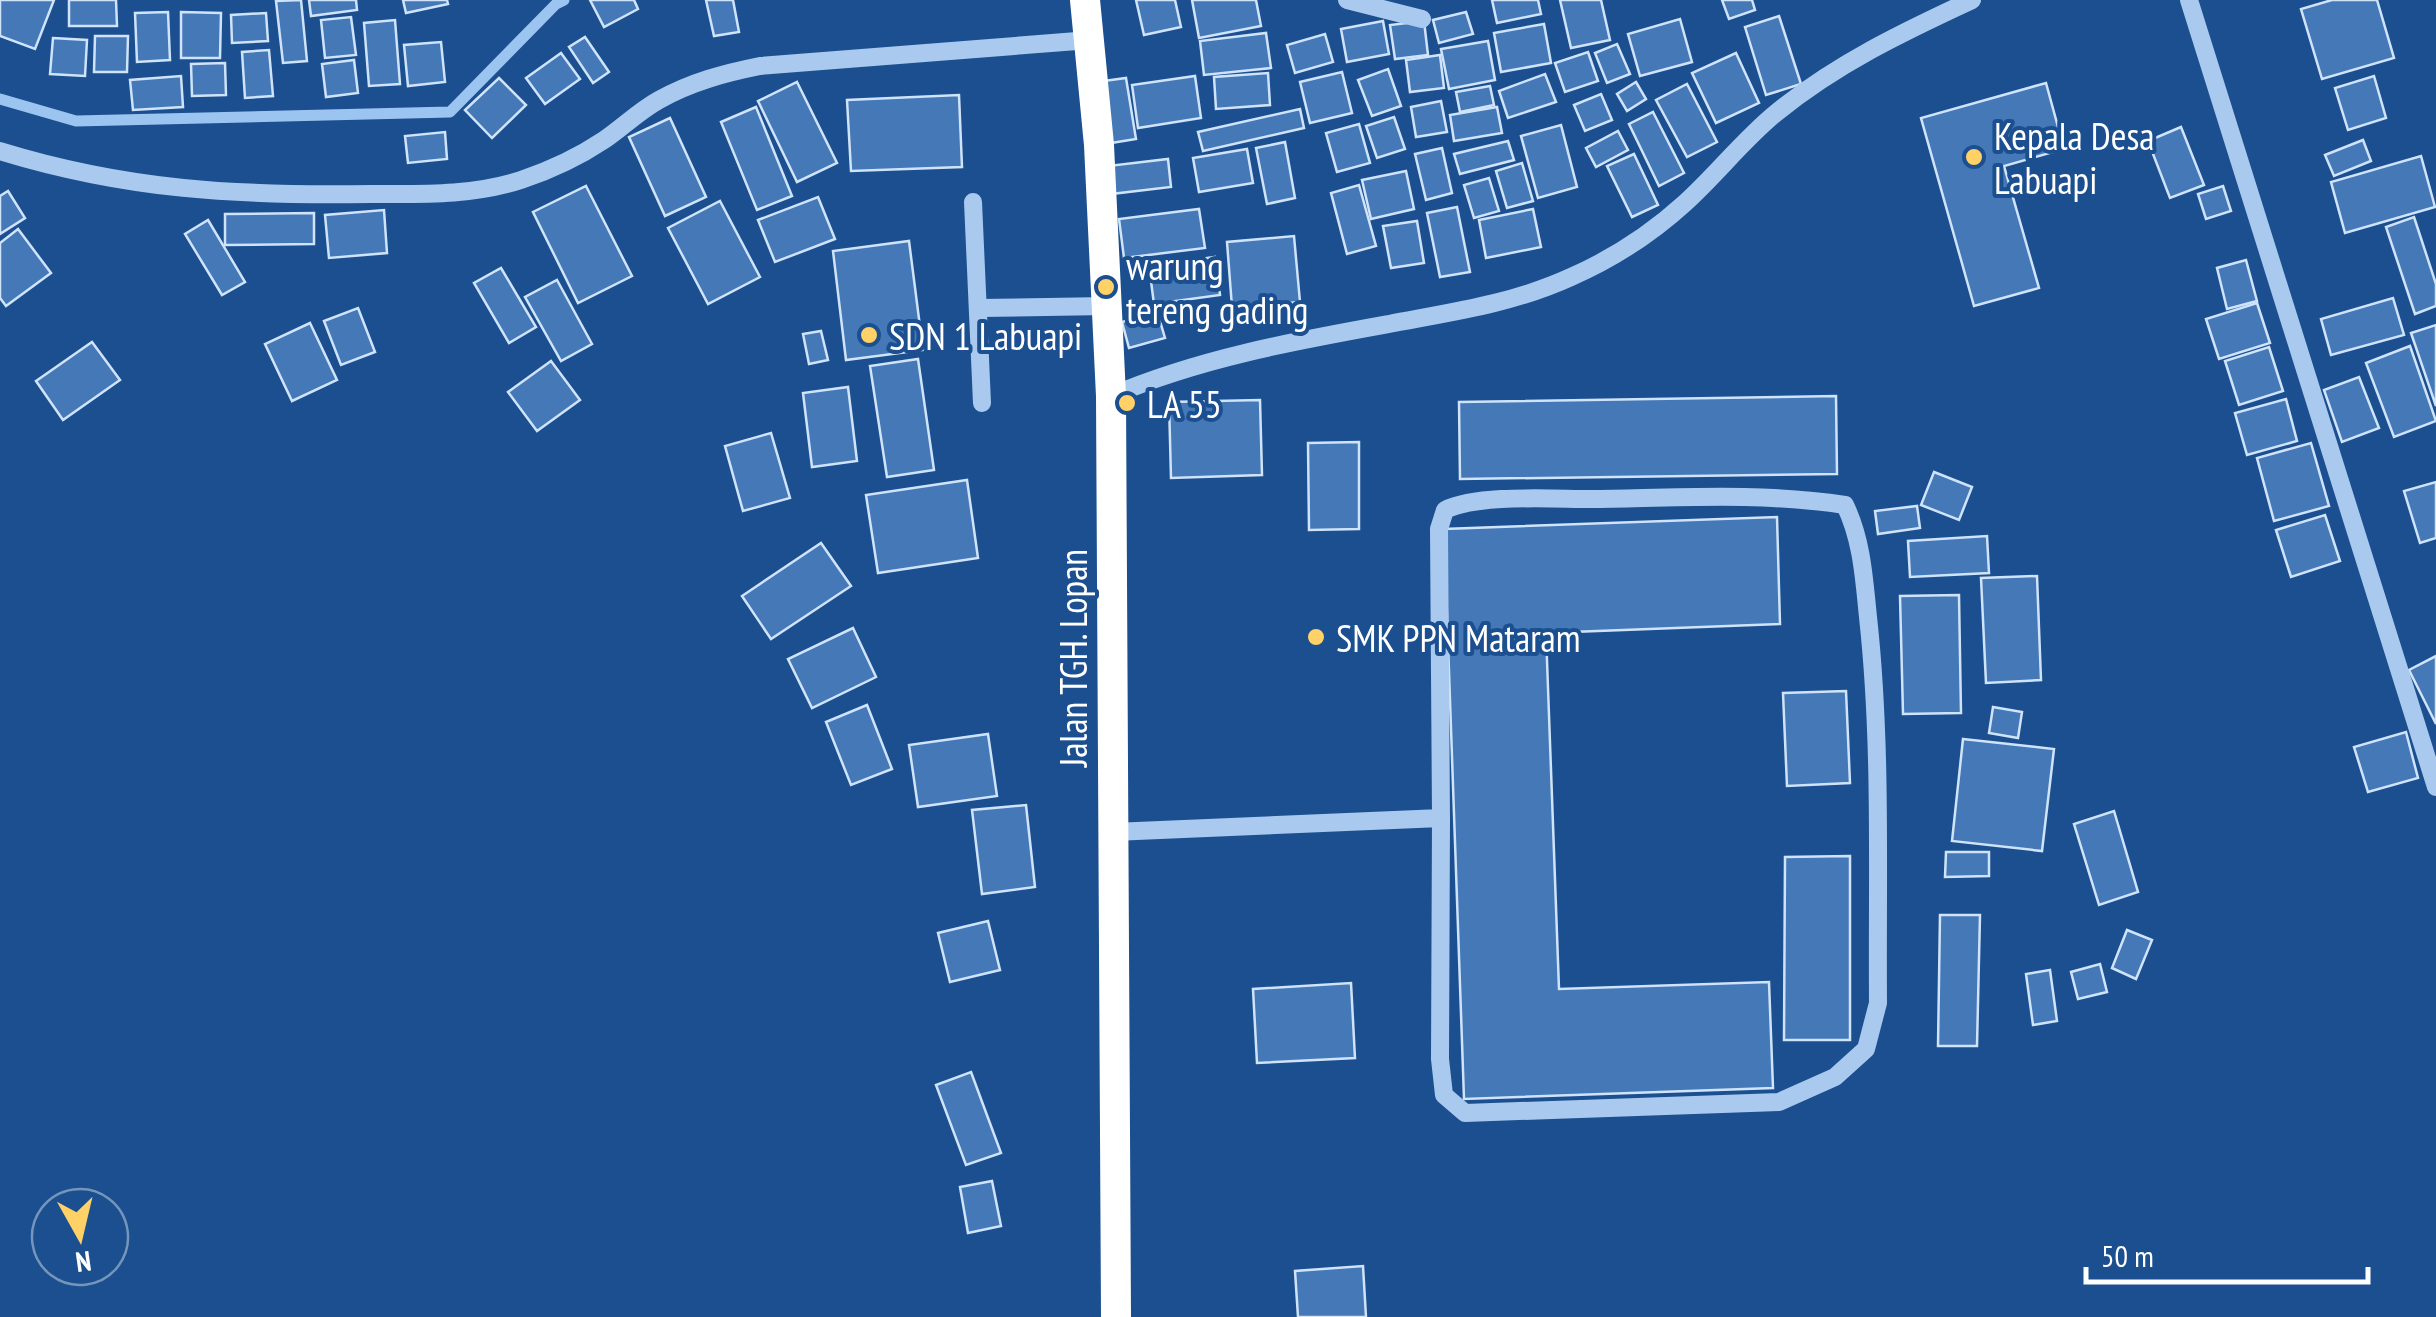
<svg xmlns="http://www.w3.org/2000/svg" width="2436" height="1317" font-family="'PT Sans Narrow',sans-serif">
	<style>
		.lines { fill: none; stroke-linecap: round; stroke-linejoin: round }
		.stream { stroke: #9cc4f0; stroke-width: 11 }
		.building { fill: #4478b7; stroke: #cfe3fa; stroke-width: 2.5 }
		.minor { stroke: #a9c9ee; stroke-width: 18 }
		.highway { stroke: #fff; stroke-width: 30 }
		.poi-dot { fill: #ffd166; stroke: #1b4f8f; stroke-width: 4 }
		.labels { text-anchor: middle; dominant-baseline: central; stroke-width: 8; stroke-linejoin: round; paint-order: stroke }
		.poi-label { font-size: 38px; fill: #fff; stroke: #1b4f8f; text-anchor: start }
		.street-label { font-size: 38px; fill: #fff; stroke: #1b4f8f }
	</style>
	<rect width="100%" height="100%" fill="#1b4f8f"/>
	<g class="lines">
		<polyline class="stream" points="0,99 76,121 450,112 556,4 564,0"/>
	</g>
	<g class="building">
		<polygon points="0,0 54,0 35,49 0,36"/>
		<polygon points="69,0 116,0 117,26 69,26"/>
		<polygon points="301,0 307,61 283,63 276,1"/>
		<polygon points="309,0 356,0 357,10 311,16"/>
		<polygon points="403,0 447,0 448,4 406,13"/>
		<polygon points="590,0 634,0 638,9 604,27"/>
		<polygon points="706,0 733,0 739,32 714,36"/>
		<polygon points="1136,0 1175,0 1181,27 1144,35"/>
		<polygon points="1192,0 1256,0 1261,26 1199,38"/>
		<polygon points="1492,0 1538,0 1541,14 1497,23"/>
		<polygon points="1560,0 1601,0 1610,40 1571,48"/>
		<polygon points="1722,0 1752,0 1755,10 1729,19"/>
		<polygon points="2332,0 2377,0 2394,58 2322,79 2301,9"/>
		<polygon points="168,12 170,60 137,62 135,13"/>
		<polygon points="181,12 221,13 220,58 181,58"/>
		<polygon points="1466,12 1473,34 1439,43 1433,20"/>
		<polygon points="266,13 268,41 232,43 231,15"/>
		<polygon points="1779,16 1801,84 1766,95 1745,27"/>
		<polygon points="351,17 356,55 325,58 321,20"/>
		<polygon points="1680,19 1692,62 1640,76 1628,34"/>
		<polygon points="395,20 400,84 369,86 364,23"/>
		<polygon points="1383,21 1389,54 1347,62 1341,29"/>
		<polygon points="1424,21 1428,55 1395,59 1390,25"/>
		<polygon points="1544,24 1551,63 1501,72 1494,33"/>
		<polygon points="1266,33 1271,68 1204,75 1200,41"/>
		<polygon points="1325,34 1333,62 1295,73 1287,45"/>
		<polygon points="95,36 128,36 127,72 94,72"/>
		<polygon points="585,37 609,72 593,83 569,47"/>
		<polygon points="53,38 87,40 85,76 50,74"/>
		<polygon points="1488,41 1495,80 1449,89 1441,49"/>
		<polygon points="441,42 445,82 408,86 404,45"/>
		<polygon points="1617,44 1630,74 1607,83 1595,53"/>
		<polygon points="269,50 273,96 245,98 242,52"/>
		<polygon points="1588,52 1598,81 1565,92 1555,63"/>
		<polygon points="561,53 580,79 545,104 526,78"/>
		<polygon points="1736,53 1759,103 1716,123 1692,73"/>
		<polygon points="1440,55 1444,88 1410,92 1406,60"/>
		<polygon points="354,60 358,93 326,97 322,64"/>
		<polygon points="225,63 226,95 192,96 191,64"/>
		<polygon points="1388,69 1401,106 1372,116 1358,80"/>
		<polygon points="1342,72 1352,113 1310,123 1300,82"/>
		<polygon points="1268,73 1270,105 1216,109 1214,77"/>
		<polygon points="1545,74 1556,102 1508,118 1499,91"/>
		<polygon points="181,76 183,107 133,110 130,80"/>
		<polygon points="1195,76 1201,118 1138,128 1132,85"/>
		<polygon points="2374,76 2386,118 2348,130 2335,88"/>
		<polygon points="499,78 526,105 492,138 465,110"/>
		<polygon points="1126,78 1136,139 1105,144 1096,82"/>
		<polygon points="797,82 837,163 797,182 758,101"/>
		<polygon points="1636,82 1646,99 1627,111 1617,94"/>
		<polygon points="2046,83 2064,149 2004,166 2039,288 1974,306 1921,118"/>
		<polygon points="1687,84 1717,142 1687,157 1656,100"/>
		<polygon points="1490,86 1494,105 1460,112 1456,92"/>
		<polygon points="1601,94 1612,120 1585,131 1574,105"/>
		<polygon points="959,95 962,167 851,171 847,100"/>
		<polygon points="1441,101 1447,132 1416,137 1411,107"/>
		<polygon points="756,107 792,196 757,210 721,122"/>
		<polygon points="1497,107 1502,133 1454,141 1450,115"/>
		<polygon points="1300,109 1304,128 1203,151 1198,132"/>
		<polygon points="1653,112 1684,173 1659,186 1629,124"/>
		<polygon points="1394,117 1405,149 1377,158 1366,126"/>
		<polygon points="670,118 706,197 665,216 629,137"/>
		<polygon points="1359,124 1370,163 1337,172 1326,133"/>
		<polygon points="1561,125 1577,187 1538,198 1521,136"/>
		<polygon points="2181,127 2204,185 2170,198 2148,141"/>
		<polygon points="1618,131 1628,150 1596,167 1586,148"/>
		<polygon points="445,132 447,159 408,163 405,136"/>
		<polygon points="2363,140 2371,161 2334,176 2325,155"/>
		<polygon points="1508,141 1514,160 1460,174 1454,154"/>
		<polygon points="1285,142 1295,198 1267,204 1256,148"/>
		<polygon points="1442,148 1452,193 1426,200 1415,154"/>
		<polygon points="1247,149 1253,183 1199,192 1193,158"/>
		<polygon points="1634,154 1658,205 1632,217 1607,166"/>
		<polygon points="2421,156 2435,207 2345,233 2331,182"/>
		<polygon points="1168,159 1171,187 1111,194 1108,166"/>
		<polygon points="1522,163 1533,201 1507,208 1496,171"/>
		<polygon points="1406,171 1414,209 1371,219 1362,180"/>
		<polygon points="1489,178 1499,211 1474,218 1464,185"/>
		<polygon points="1359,185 1376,246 1347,254 1331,193"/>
		<polygon points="586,186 632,276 578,303 533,212"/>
		<polygon points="2223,186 2231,211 2206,219 2198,194"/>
		<polygon points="8,191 25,218 0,234 0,196"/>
		<polygon points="818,197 835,239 775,262 758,220"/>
		<polygon points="720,201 760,277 708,304 668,228"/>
		<polygon points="1457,207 1470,272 1440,277 1427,213"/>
		<polygon points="1199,209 1205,248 1124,258 1119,219"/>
		<polygon points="1533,209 1541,247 1486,258 1479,220"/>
		<polygon points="384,210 387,253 329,258 325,215"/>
		<polygon points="314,213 314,244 225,245 225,214"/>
		<polygon points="2414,217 2436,284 2436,306 2415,314 2386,227"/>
		<polygon points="208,220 245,282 222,295 185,234"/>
		<polygon points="1417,221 1424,263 1391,268 1383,226"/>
		<polygon points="18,229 51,273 6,306 0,298 0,243"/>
		<polygon points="1294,236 1300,302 1232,307 1227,242"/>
		<polygon points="909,241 923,350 846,360 833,251"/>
		<polygon points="1215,257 1220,295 1154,304 1149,266"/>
		<polygon points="2246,260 2257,301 2227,309 2217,268"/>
		<polygon points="501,268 536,327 509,343 474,283"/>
		<polygon points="557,280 592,344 561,361 525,297"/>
		<polygon points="2393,298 2404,335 2331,355 2321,319"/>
		<polygon points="2257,303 2270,343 2219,359 2206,319"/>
		<polygon points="358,308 375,352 341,365 324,321"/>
		<polygon points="1157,311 1165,338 1129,348 1122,322"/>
		<polygon points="310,323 337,380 292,401 265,344"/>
		<polygon points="2436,325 2436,406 2411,333"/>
		<polygon points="821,331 828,360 809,364 803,334"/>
		<polygon points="92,342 120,380 63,420 36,381"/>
		<polygon points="2410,346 2436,421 2394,437 2366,363"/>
		<polygon points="2269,347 2283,391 2239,405 2225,361"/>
		<polygon points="918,359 934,470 887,477 870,366"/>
		<polygon points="551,361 580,400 537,431 508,392"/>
		<polygon points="2359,377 2379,428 2342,442 2324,390"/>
		<polygon points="848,387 857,461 812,467 803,393"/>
		<polygon points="1836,396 1837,474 1460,479 1459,402"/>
		<polygon points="2286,399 2297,441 2247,455 2235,413"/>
		<polygon points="1260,400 1262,475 1171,478 1169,402"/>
		<polygon points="771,433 790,498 743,511 725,446"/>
		<polygon points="1359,442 1359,529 1309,530 1308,443"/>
		<polygon points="2311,443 2329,506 2274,521 2257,458"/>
		<polygon points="1934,472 1972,487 1959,520 1921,505"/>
		<polygon points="967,480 978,558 878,573 866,495"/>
		<polygon points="2436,482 2436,538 2420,543 2404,491"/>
		<polygon points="1917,506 1920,528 1878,534 1875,511"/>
		<polygon points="2325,515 2340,561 2291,577 2276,530"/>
		<polygon points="1777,517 1780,624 1546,633 1559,989 1769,982 1773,1088 1464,1099 1444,529"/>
		<polygon points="1987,536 1989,573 1910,577 1908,541"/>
		<polygon points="821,543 851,586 771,639 742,596"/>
		<polygon points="2037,576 2041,680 1986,683 1981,578"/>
		<polygon points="1959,595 1961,713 1903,714 1900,596"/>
		<polygon points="853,628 876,677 812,708 788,659"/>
		<polygon points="2436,656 2436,724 2409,670"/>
		<polygon points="1846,691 1850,783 1787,786 1783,693"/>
		<polygon points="867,705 892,769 851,785 826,722"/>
		<polygon points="1993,707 2022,712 2018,738 1989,733"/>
		<polygon points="2406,732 2418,778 2368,792 2354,747"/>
		<polygon points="988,734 997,796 918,807 909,745"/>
		<polygon points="1963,739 2054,749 2042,851 1952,841"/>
		<polygon points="1026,805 1035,887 982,894 972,810"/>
		<polygon points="2114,811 2138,892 2099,905 2074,824"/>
		<polygon points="1946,852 1989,852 1989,876 1945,877"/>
		<polygon points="1850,856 1850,1040 1784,1040 1785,857"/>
		<polygon points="1940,915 1980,915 1977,1046 1938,1046"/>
		<polygon points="988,921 1000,970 950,982 938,933"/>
		<polygon points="2127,930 2152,940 2136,979 2112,968"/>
		<polygon points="2100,964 2107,992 2078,999 2071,972"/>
		<polygon points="2050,970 2057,1021 2033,1025 2026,974"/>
		<polygon points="1351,983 1355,1058 1257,1063 1253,989"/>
		<polygon points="971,1072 1001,1153 966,1165 936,1085"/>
		<polygon points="992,1181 1001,1226 968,1233 960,1187"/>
		<polygon points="1363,1266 1366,1317 1298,1317 1295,1271"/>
	</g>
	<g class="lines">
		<g class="minor">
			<polyline points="1347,0 1422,19"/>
			<polyline points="2189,0 2436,787"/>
			<path d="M0,151c127,39 238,45 370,43 51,0 102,2 151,-14 27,-9 59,-24 83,-40 19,-13 35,-29 55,-40 32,-18 66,-27 101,-34l330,-26"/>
			<polyline points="973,202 982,403"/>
			<polyline points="979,308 1107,306"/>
			<path d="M1111,396c89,-38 184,-55 278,-72 63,-12 123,-20 182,-47 41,-18 81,-44 114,-74 32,-29 58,-63 91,-90 60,-49 127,-81 196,-113"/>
			<path d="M1113,832l328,-14 -2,-289 6,-19c33,-16 107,-11 145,-11 85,-1 171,-7 255,6 17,35 19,73 23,112 14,128 9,258 10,386l-12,46 -31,28 -56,25 -314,11 -21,-18 -4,-36 1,-241"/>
		</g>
		<polyline class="highway" points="1085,0 1099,145 1111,396 1116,1317"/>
	</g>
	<g class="poi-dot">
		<circle cx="1974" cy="157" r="10"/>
		<circle cx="1106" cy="287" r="10"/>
		<circle cx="869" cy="335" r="10"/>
		<circle cx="1127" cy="403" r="10"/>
		<circle cx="1316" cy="637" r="10"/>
	</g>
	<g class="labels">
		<g class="poi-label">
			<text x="1994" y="135">Kepala Desa<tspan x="1994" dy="44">Labuapi</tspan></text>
			<text x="1126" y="265">warung<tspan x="1126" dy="44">tereng gading</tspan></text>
			<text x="889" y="335">SDN 1 Labuapi</text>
			<text x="1147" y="403">LA 55</text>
			<text x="1336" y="637">SMK PPN Mataram</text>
		</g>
		<g class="street-label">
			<text transform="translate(1072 658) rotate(-90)">Jalan TGH. Lopan</text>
		</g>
	</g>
	<g transform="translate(80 1237) rotate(172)"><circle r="48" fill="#1b4f8f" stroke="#7695bc" stroke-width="2.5"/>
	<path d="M0-8L18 38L0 25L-18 38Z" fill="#ffd166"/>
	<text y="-15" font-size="28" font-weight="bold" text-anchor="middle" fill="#ffffff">N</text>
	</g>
	<path d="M2086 1267v15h282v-15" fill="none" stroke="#ffffff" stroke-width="5"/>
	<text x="2101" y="1267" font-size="30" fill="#ffffff" stroke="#1b4f8f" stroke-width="8" paint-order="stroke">50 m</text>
</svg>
